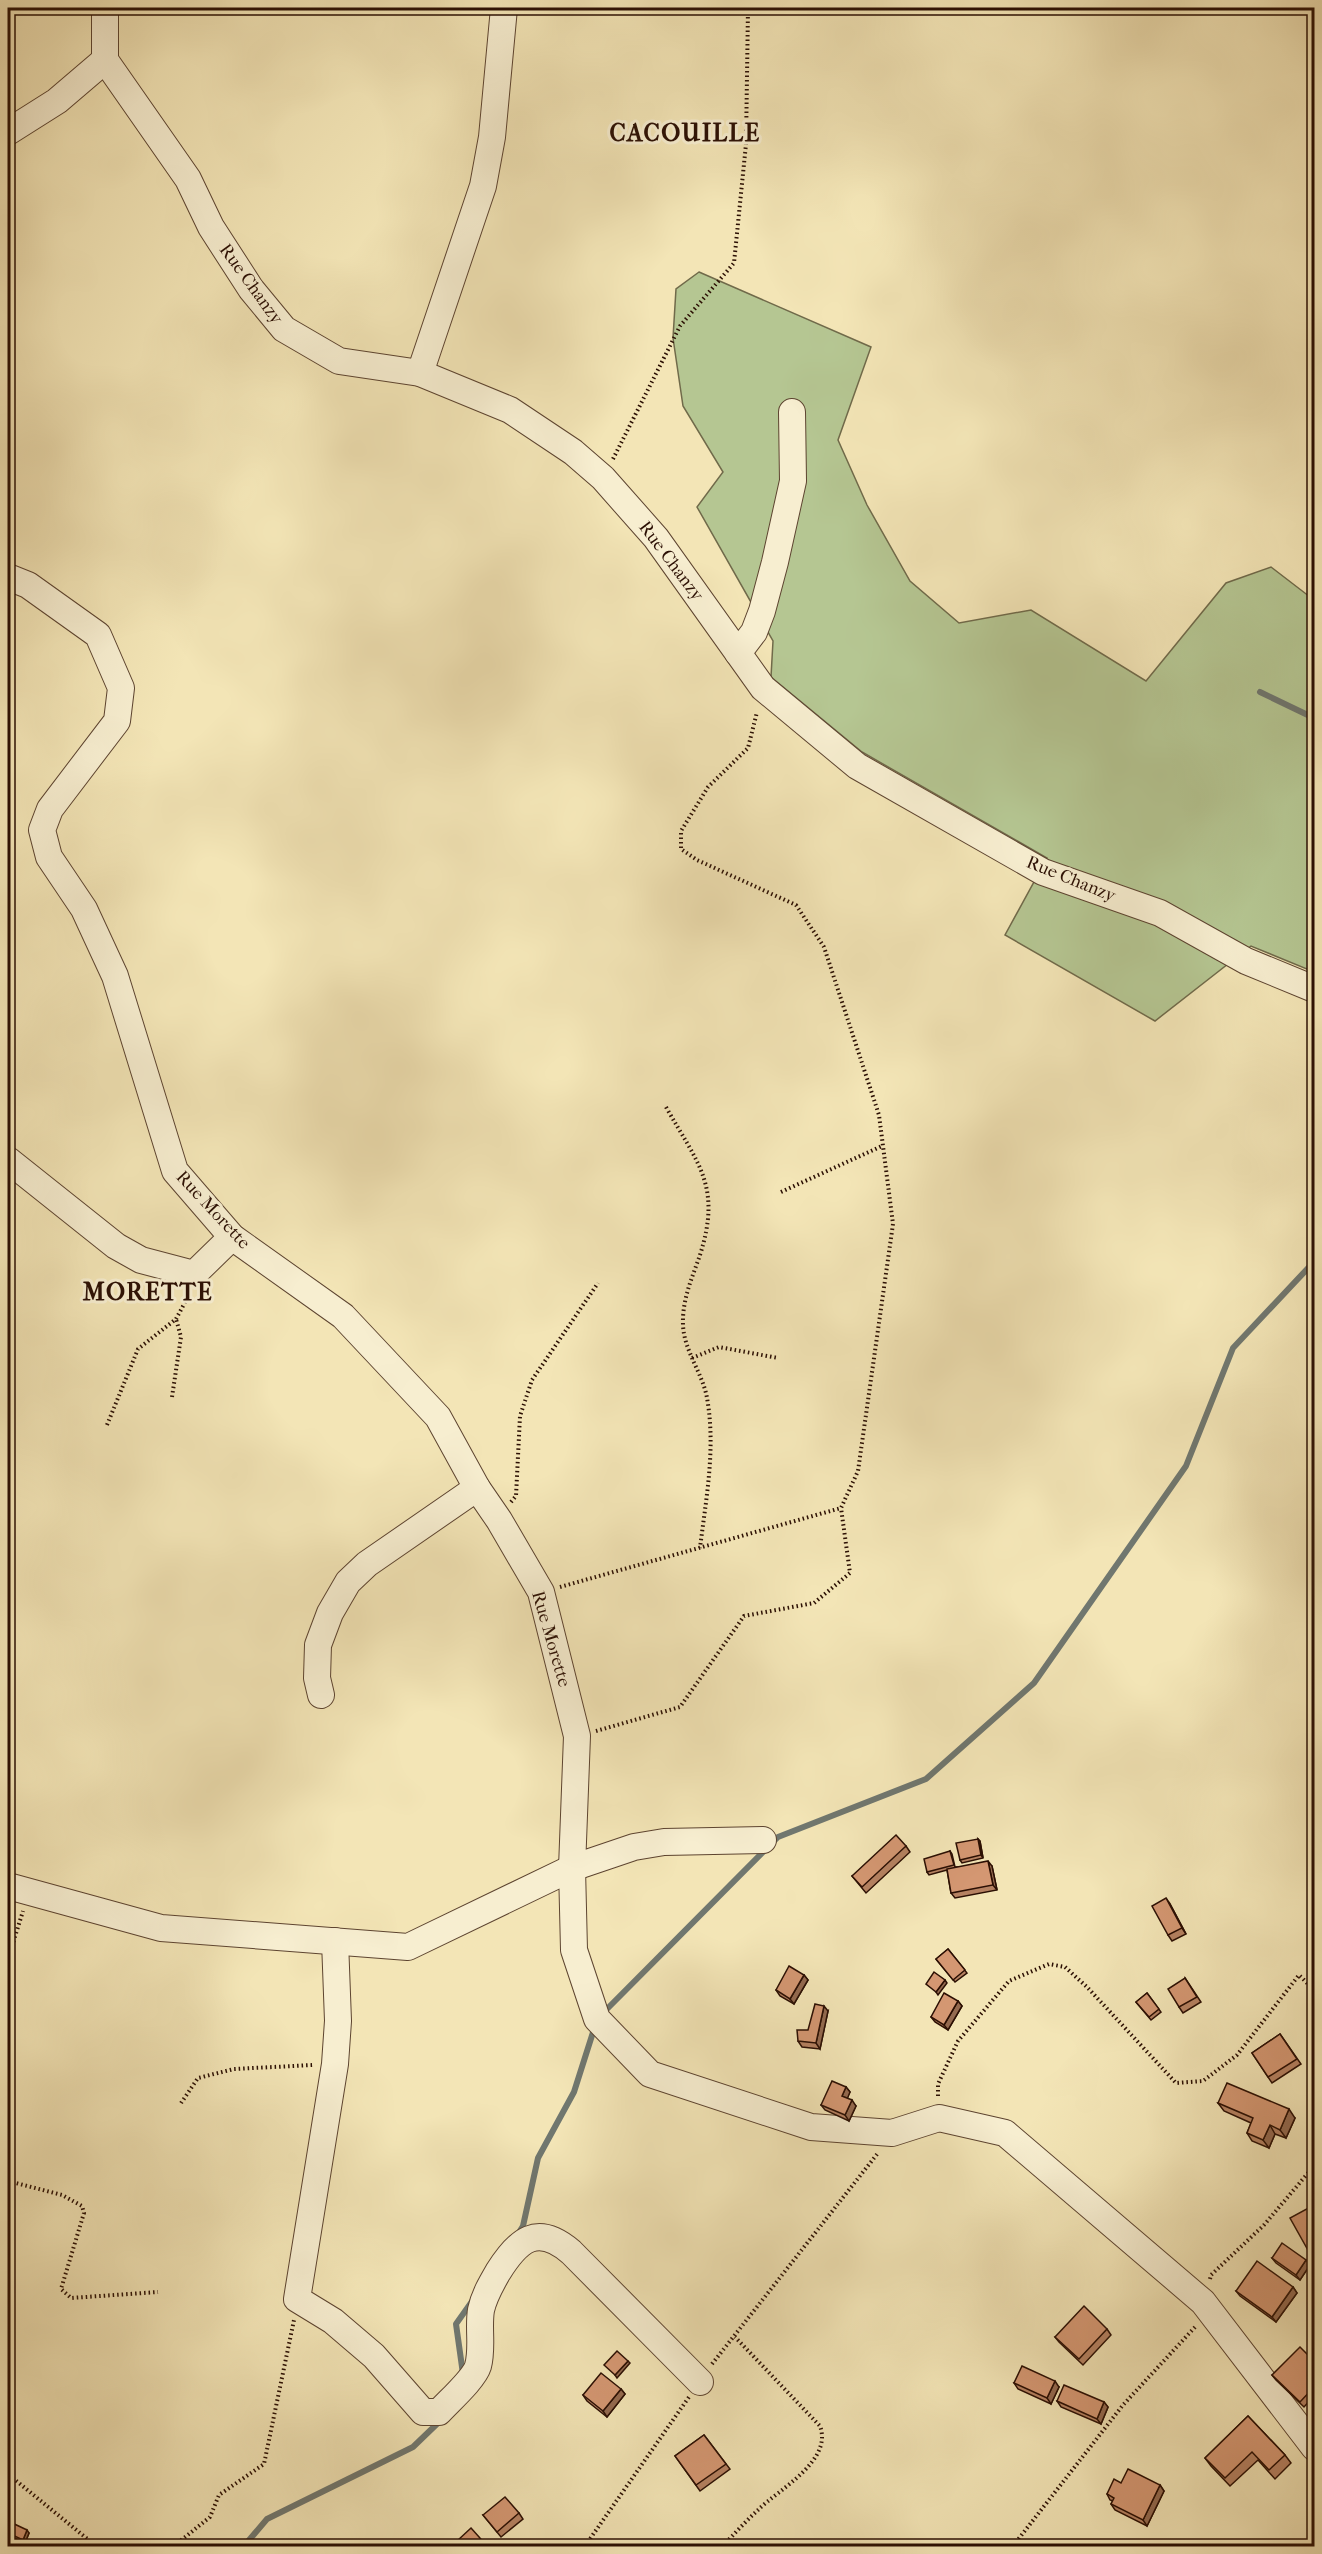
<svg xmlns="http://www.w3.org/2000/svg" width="1322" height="2554" font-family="'IM FELL French Canon',serif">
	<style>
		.green { fill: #b5c692; stroke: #706a4a; stroke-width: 1.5 }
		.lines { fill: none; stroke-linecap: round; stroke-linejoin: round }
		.stream { stroke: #70776f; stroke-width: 6 }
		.minor-casing { stroke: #5d4430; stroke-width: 28 }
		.path { stroke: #2b0f03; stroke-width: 4; stroke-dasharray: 1.5 3; stroke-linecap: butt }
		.minor { stroke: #f7eed0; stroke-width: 26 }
		.wall { fill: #b68262; stroke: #2b0f03; stroke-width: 1.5 }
		.shaded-wall { fill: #946a50; stroke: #2b0f03; stroke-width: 1.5 }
		.building { fill: #d49772; stroke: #2b0f03; stroke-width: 1.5 }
		.labels { text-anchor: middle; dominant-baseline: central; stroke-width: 6; stroke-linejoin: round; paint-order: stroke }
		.street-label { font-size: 18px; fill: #2b0f03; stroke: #f7eed0 }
		.district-label { font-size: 24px; font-weight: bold; letter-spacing: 1.5px; fill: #2b0f03; stroke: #f7eed0 }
	</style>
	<rect width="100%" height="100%" fill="#f3e5b6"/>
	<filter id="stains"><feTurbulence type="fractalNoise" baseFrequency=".00333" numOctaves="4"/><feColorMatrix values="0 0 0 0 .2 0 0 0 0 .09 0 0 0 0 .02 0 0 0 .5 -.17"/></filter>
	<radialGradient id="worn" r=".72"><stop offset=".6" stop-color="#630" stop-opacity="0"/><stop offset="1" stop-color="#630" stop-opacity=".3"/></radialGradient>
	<polygon class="green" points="699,272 871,347 838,440 867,505 910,581 959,623 1031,610 1146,681 1226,583 1271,567 1314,600 1314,972 1251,946 1155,1021 1005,935 1047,858 862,752 771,677 773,641 697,507 723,472 683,406 673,338 676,289"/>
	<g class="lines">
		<g class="stream">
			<polyline points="1260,692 1314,718"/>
			<polyline points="603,2013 778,1837 926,1779 1034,1683 1186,1466 1233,1348 1310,1266 1314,1265"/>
			<polyline points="518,2234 523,2226 538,2158 574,2092 595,2026"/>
			<polyline points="463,2374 456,2324 473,2300"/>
			<polyline points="244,2546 267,2519 413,2447 440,2421"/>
		</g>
		<defs>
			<g id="minor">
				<polyline points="105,60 188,179 211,227 251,289 284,329 339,361 420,373 510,410 573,452 603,478 656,538 763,688 857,766 1043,872 1160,913 1246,961 1314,989"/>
				<polyline points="8,132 57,101 105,60 105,8"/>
				<polyline points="420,373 483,186 492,137 504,8"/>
				<polyline points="8,577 28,585 98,635 121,688 117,721 50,809 42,830 49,857 84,909 115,976 175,1171 232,1237 343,1316 438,1417 477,1488 499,1520 541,1592 577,1736 572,1868 634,1847 664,1842 763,1840"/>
				<polyline points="738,653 754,632 762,611 775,562 793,481 792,412"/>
				<polyline points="8,1160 116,1246 141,1260 194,1274 232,1237"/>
				<polyline points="321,1695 317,1678 318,1645 330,1613 348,1582 367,1564 477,1488"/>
				<polyline points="8,1886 161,1928 408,1947 572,1868 574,1950 597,2019 650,2074 811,2127 892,2133 939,2118 1005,2133 1203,2302 1314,2447"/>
				<path d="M335,1941l3,80 -3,43 -38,235 36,22 41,35 49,56h16c10,-11 35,-33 39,-46 5,-18 0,-38 3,-56 3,-14 10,-26 17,-38 20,-32 39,-49 73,-20l129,130"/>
			</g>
		</defs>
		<use href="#minor" class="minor-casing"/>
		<g class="path">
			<polyline points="613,459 680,326 734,263 746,144 748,8"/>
			<path d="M666,1107c32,57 56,79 34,148 -8,23 -18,45 -17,70 1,26 20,49 24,73 9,50 -1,101 -7,150"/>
			<polyline points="781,1192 882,1146"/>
			<polyline points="692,1358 719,1347 778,1358"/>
			<polyline points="172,1397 181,1337 176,1319"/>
			<polyline points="107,1425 138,1349 176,1319 189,1295"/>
			<polyline points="511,1502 516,1496 520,1416 532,1380 598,1283"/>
			<polyline points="560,1587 841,1508 858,1471 893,1224 879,1115 824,947 796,905 697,860 681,849 681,831 708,787 748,748 757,712"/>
			<polyline points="596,1731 680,1707 744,1616 814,1603 850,1573 841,1508"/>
			<polyline points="8,1959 23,1911"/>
			<polyline points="938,2096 938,2084 958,2041 1009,1981 1049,1964 1065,1967 1087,1987 1176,2083 1203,2081 1237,2055 1299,1975 1314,1990"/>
			<polyline points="181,2103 198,2078 234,2069 313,2065"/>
			<polyline points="8,2181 62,2195 82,2206 84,2213 61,2289 71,2298 158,2292"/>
			<polyline points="1210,2279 1211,2275 1264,2225 1314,2166"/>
			<polyline points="712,2364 878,2153"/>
			<polyline points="8,2477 14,2479 96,2546"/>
			<polyline points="174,2546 210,2517 219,2495 264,2464 294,2320"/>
			<polyline points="585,2546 689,2397"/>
			<path d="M723,2546c11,-12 23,-25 35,-36 21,-21 75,-49 62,-84l-85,-89"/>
			<polyline points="1013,2546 1123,2405 1196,2326"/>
		</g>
		<use href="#minor" class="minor"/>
	</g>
	<g class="wall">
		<polygon points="978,1839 980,1841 983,1858 962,1863 960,1860"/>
		<polygon points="906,1846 910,1852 866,1893 852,1876"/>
		<polygon points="950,1851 952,1854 955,1867 992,1866 997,1890 955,1898 951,1893 947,1870 929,1875 927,1872"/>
		<polygon points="1170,1904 1186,1934 1172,1941 1168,1935"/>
		<polygon points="948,1949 967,1973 955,1982 936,1959"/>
		<polygon points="804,1975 808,1980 794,2004 780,1996 776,1990"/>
		<polygon points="1185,1978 1201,2002 1183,2013 1179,2007"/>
		<polygon points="1147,1993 1161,2012 1151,2020 1136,2002"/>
		<polygon points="958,2001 962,2006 948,2030 935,2022 931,2017"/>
		<polygon points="828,2011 820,2049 802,2047 798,2041"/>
		<polygon points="1280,2034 1301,2064 1272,2083 1252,2053"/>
		<polygon points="846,2087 850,2092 847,2098 856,2106 849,2121 825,2110 821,2105"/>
		<polygon points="1218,2103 1295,2118 1286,2138 1275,2134 1269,2148 1252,2141 1247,2133 1251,2123 1224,2111"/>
		<polygon points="1314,2205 1314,2260 1309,2252"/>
		<polygon points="1272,2258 1306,2260 1310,2265 1300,2280 1276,2263"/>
		<polygon points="1293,2287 1297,2293 1276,2322 1240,2296 1236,2291"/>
		<polygon points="1107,2329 1111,2335 1083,2365 1059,2342 1055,2337"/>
		<polygon points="1314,2361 1314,2396 1304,2407 1276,2380 1272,2375"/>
		<polygon points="1014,2383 1059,2387 1051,2404 1018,2389"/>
		<polygon points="621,2389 625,2394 607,2417 587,2401 583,2395"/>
		<polygon points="1057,2401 1104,2402 1108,2407 1101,2424 1061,2407"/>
		<polygon points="1248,2416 1285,2455 1291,2463 1275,2479 1258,2460 1230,2486 1211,2466 1205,2458"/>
		<polygon points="704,2435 730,2469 700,2491 675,2456"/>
		<polygon points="1121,2483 1160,2485 1164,2491 1147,2526 1115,2510 1111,2504 1113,2501 1110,2500 1107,2494"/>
		<polygon points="519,2513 523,2519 501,2537 483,2515"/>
		<polygon points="8,2521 29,2533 25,2543 8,2535"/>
	</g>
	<g class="shaded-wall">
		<polygon points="978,1839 980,1841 983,1858 981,1855"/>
		<polygon points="988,1861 992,1866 997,1890 993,1885"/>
		<polygon points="1166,1898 1170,1904 1186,1934 1182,1928"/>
		<polygon points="804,1975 808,1980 794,2004 790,1999"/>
		<polygon points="945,1980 947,1983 938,1995 936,1992"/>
		<polygon points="958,2001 962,2006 948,2030 944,2025"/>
		<polygon points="824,2006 828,2011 820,2049 816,2043"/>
		<polygon points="846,2087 850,2092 846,2102 842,2096"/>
		<polygon points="852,2100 856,2106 849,2121 845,2115"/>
		<polygon points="1289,2109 1295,2118 1286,2138 1280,2130"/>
		<polygon points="1270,2125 1275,2134 1269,2148 1263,2140"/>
		<polygon points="1306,2260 1310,2265 1300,2280 1296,2275"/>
		<polygon points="1293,2287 1297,2293 1276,2322 1272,2317"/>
		<polygon points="628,2361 630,2363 617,2378 615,2375"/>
		<polygon points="1055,2381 1059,2387 1051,2404 1047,2398"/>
		<polygon points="621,2389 625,2394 607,2417 603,2411"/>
		<polygon points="1104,2402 1108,2407 1101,2424 1097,2419"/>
		<polygon points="1160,2485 1164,2491 1147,2526 1143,2520"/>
		<polygon points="27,2530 29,2533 25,2543 23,2540"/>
	</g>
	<g class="building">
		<polygon points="896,1835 906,1846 862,1887 852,1876"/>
		<polygon points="978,1839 981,1855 960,1860 956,1843"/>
		<polygon points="950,1851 954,1865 927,1872 924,1859"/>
		<polygon points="988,1861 993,1885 951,1893 947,1869"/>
		<polygon points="1166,1898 1182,1928 1168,1935 1152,1906"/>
		<polygon points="948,1949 965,1970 953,1980 936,1959"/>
		<polygon points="789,1966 804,1975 790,1999 776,1990"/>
		<polygon points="934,1972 945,1980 936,1992 926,1984"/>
		<polygon points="1185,1978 1197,1997 1179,2007 1168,1989"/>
		<polygon points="944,1993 958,2001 944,2025 931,2017"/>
		<polygon points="1147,1993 1159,2009 1149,2017 1136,2002"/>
		<polygon points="815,2004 824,2006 816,2043 798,2041 797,2030 808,2030"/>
		<polygon points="1280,2034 1297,2059 1268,2077 1252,2053"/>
		<polygon points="832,2081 846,2087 842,2096 852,2100 845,2115 821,2105"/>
		<polygon points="1227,2083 1289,2109 1280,2130 1270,2125 1263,2140 1247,2133 1253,2118 1218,2103"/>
		<polygon points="1314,2205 1314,2249 1309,2252 1290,2218"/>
		<polygon points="1282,2243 1306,2260 1296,2275 1272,2258"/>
		<polygon points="1257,2261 1293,2287 1272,2317 1236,2291"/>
		<polygon points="1084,2306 1107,2329 1079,2359 1055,2337"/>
		<polygon points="1300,2347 1314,2361 1314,2387 1300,2402 1272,2375"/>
		<polygon points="617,2351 628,2361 615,2375 604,2365"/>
		<polygon points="1022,2366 1055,2381 1047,2398 1014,2383"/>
		<polygon points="601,2373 621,2389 603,2411 583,2395"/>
		<polygon points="1064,2385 1104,2402 1097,2419 1057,2401"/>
		<polygon points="1248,2416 1285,2455 1269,2470 1252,2452 1225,2478 1205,2458"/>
		<polygon points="704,2435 726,2464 696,2485 675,2456"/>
		<polygon points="1128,2469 1160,2485 1143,2520 1111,2504 1114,2498 1107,2494 1114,2479 1121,2483"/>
		<polygon points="505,2497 519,2513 497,2532 483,2515"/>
		<polygon points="8,2521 27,2530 23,2540 8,2533"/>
		<polygon points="471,2528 488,2547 463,2547 457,2541"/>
	</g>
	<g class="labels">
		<g class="street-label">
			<text transform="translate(251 284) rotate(54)">Rue Chanzy</text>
			<text transform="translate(671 561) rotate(53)">Rue Chanzy</text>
			<text transform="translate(1071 879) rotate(22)">Rue Chanzy</text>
			<text transform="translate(213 1210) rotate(47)">Rue Morette</text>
			<text transform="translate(551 1639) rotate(74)">Rue Morette</text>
		</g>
		<g class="district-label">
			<text x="685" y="133">CACOUILLE</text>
			<text x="148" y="1292">MORETTE</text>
		</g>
	</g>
	<rect width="1322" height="2554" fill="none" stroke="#f3e5b6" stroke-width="30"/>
	<rect x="9" y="9" width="1304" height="2536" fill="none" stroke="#2b0f03" stroke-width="3"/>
	<rect x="15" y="15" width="1292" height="2524" fill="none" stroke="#2b0f03" stroke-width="1.5"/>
	<rect width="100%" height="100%" filter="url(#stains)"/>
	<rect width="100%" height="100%" fill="url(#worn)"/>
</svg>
